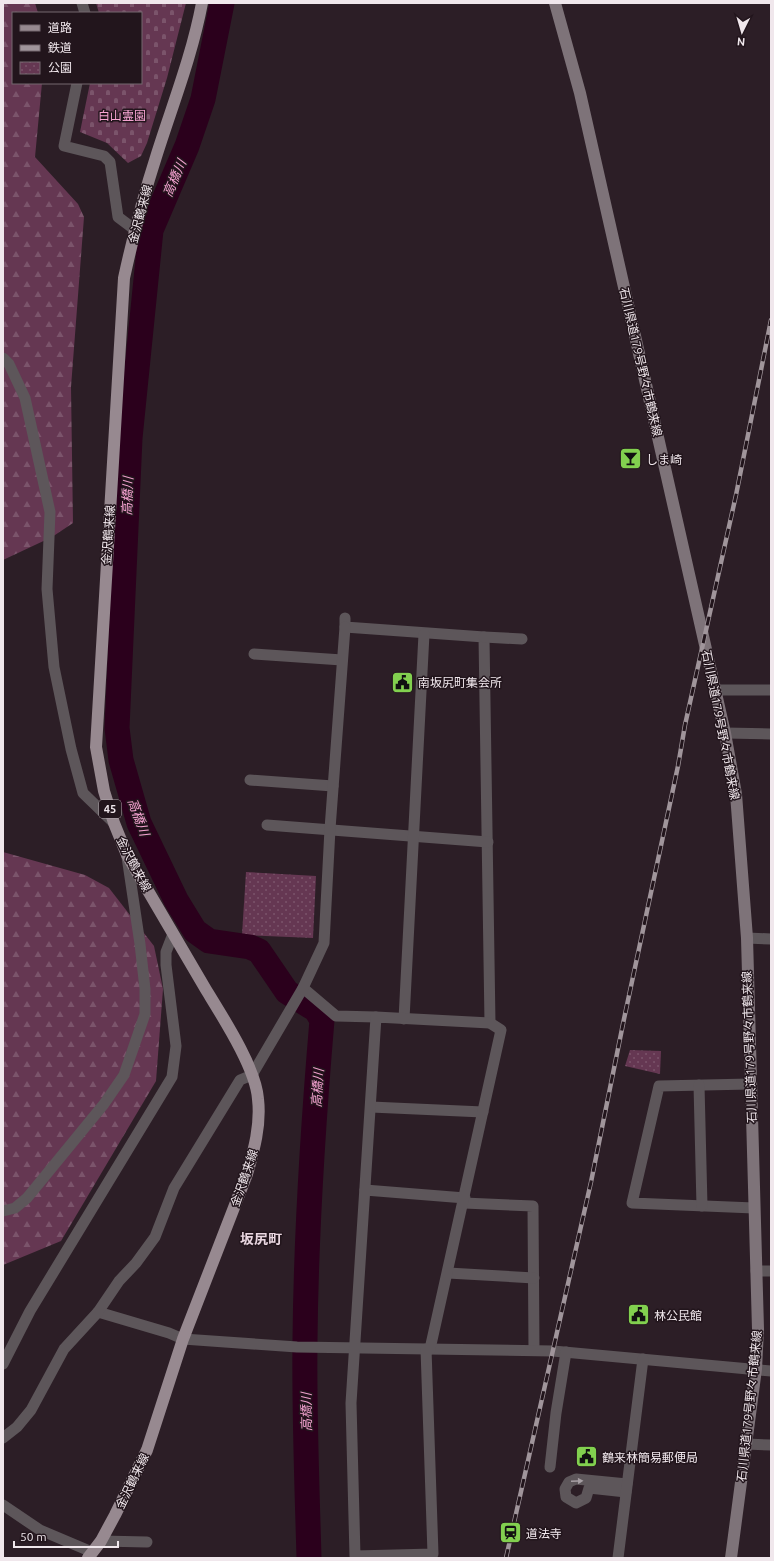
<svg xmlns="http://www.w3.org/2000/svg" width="774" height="1561" font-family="Ubuntu,'Noto Sans JP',sans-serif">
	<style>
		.forest { fill: url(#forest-firs) }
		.cemetery { fill: url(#cemetery-stones) }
		.park { fill: url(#park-dots) }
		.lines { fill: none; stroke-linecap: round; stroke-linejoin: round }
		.river { stroke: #2b001c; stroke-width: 25 }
		.street { stroke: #5d565a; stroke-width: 11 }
		.secondary { stroke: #7e7379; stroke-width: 12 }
		.primary { stroke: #978990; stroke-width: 12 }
		.rail-casing { stroke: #a0959b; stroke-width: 4.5 }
		.rail { stroke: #22151c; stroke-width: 3; stroke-dasharray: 9; stroke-linecap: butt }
		.oneway { fill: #a69ea3 }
		.labels { text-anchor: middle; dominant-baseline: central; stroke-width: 3; stroke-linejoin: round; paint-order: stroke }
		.shield { fill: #22151c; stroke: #b2a8ae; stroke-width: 1 }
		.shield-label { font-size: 11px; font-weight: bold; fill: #f0e7ec }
		.park-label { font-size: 12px; fill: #f6a4d2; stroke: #22151c }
		.street-label { font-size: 12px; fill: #f0e7ec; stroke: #22151c }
		.poi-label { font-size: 12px; fill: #f0e7ec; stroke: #22151c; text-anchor: start }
		.water-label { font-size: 13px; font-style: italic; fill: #f4a2d0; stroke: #22151c }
		.quarter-label { font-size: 14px; font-weight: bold; fill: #e9d6e0; stroke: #22151c }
	</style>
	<defs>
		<pattern id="forest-firs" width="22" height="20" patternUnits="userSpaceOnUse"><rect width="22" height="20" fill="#653752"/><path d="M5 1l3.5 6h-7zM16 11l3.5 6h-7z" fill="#7b546b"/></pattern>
		<pattern id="cemetery-stones" width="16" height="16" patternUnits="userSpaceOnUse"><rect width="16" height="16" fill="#653752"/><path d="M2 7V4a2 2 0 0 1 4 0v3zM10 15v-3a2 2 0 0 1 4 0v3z" fill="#7b546b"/></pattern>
		<pattern id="park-dots" width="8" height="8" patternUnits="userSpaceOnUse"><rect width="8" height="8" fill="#653752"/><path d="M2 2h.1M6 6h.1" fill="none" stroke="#7b546b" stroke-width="1.8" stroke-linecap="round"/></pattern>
	</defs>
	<rect width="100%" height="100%" fill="#2c1e26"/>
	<g class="forest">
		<polygon points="3,3 35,3 38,13 13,13 13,83 42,83 35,157 78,204 84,217 71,387 73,523 52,537 3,560"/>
		<polygon points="3,852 85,875 109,888 154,946 163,989 156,1081 61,1241 3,1265"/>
	</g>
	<polygon class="cemetery" points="96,3 186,3 167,78 147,143 141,156 128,163 107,143 80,132 90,83 141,83 141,13 99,13"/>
	<g class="park">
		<polygon points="246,872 316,876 313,938 242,935"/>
		<polygon points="630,1050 661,1051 660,1074 625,1066"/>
	</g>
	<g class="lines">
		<path class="river" d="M222,3l-19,96 -16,47 -36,84 -21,208 -13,290 4,32 18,63 37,77 19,31 14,10 41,6 9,4 28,41 29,18 6,10c-9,106 -16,213 -17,320 -1,73 2,145 4,218"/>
		<g class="street">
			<polyline points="82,3 85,13"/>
			<polyline points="77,83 64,146 104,156 110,162 118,217 134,229"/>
			<polyline points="3,358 9,364 25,398 50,512 47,589 54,667 71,749 83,793 114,823"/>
			<polyline points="345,618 345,627 484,637 490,1023"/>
			<polyline points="484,637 522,639"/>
			<polyline points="254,654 342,660"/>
			<polyline points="715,690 771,690"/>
			<polyline points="725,733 771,734"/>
			<polyline points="250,780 333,786"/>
			<polyline points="267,825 488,842"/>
			<polyline points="747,938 771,939"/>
			<polyline points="303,988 336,1016 376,1017"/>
			<polyline points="404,1019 424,634"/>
			<polyline points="750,1084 659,1086 632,1203 754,1208"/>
			<polyline points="699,1085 702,1206"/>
			<polyline points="371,1107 483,1112"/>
			<polyline points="365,1190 465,1198"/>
			<polyline points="464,1203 533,1206 534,1350"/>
			<polyline points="3,1211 15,1208 27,1198 104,1104 124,1075 145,1014 145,989 140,944 127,857"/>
			<polyline points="756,1271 771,1271"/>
			<polyline points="448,1273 534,1278"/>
			<polyline points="98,1312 169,1333 183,1339 297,1347 553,1351 771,1371"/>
			<polyline points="426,1349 433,1554 355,1556 351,1403 376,1017 490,1023 501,1030 430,1349"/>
			<polyline points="3,1364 30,1311 172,1077 176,1046 166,965 166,952 173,934"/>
			<polyline points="3,1438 17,1427 31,1410 64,1349 98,1312 119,1281 136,1263 155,1237 174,1188 240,1080 252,1075 303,988 324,943 330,829 345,627"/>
			<polyline points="746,1444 771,1445"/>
			<polyline points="550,1467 556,1413 566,1352"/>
			<polyline points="626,1492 589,1488 586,1498 576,1503 566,1497 565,1489 569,1482 576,1479 627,1484"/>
			<polyline points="3,1505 40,1530 92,1552"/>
			<polyline points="101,1541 147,1542"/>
			<polyline points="618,1558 643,1359"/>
		</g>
		<polyline class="secondary" points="555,3 580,93 725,733 736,794 747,938 758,1329 756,1369 731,1558"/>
		<path class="primary" d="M88,1558l13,-17 14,-26 32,-65 36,-111 64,-165c7,-24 14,-49 11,-75 -2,-31 -36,-83 -53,-111 -26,-44 -52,-89 -78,-133l-13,-32 -10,-32 -8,-44 28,-469c9,-41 19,-81 32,-121 16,-51 36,-101 46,-154"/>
		<defs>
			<polyline id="rail" points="506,1558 591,1182 624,1019 678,766 685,725 736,495 771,320"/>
		</defs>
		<use href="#rail" class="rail-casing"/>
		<use href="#rail" class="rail"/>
	</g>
	<defs><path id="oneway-solid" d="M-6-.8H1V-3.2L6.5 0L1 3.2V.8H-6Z"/></defs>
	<use class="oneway" href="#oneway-solid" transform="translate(577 1481) rotate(-3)"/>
	<defs>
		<symbol id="bar-square" viewBox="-11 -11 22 22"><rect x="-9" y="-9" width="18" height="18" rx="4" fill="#82d04f" stroke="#22151c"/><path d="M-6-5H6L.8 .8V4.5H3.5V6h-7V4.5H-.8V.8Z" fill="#111"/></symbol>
		<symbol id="civic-square" viewBox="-11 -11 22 22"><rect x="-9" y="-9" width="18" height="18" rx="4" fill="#82d04f" stroke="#22151c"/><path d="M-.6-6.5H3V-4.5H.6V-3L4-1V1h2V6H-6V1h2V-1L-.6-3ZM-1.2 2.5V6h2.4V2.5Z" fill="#111"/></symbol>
		<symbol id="station-square" viewBox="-11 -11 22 22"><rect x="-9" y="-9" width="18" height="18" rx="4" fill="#82d04f" stroke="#22151c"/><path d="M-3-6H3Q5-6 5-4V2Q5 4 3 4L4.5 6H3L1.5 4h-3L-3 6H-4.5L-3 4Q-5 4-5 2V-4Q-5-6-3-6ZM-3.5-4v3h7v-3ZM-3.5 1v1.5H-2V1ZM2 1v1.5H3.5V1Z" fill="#111"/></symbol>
	</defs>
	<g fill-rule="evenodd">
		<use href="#bar-square" x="618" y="446" width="25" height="25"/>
		<use href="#civic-square" x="390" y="670" width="25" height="25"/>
		<use href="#civic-square" x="626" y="1302" width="25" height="25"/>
		<use href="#civic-square" x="574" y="1444" width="25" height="25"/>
		<use href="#station-square" x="498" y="1520" width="25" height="25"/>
	</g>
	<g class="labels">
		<rect class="shield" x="99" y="800" width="22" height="18" rx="3"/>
		<g class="shield-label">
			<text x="110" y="809">45</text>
		</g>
		<g class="park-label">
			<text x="122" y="115">白山霊園</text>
		</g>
		<g class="street-label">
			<text transform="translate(140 214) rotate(-75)">金沢鶴来線</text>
			<text transform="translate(641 362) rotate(77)">石川県道179号野々市鶴来線</text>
			<text transform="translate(108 535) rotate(-86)">金沢鶴来線</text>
			<text transform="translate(721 725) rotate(79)">石川県道179号野々市鶴来線</text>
			<text transform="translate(134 864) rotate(62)">金沢鶴来線</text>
			<text transform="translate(749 1047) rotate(-92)">石川県道179号野々市鶴来線</text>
			<text transform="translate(244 1178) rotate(-71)">金沢鶴来線</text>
			<text transform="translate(749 1406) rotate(-84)">石川県道179号野々市鶴来線</text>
			<text transform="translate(132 1481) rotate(-64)">金沢鶴来線</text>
		</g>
		<g class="poi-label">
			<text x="646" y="459">しま崎</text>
			<text x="418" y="682">南坂尻町集会所</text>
			<text x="654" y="1315">林公民館</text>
			<text x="602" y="1457">鶴来林簡易郵便局</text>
			<text x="526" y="1533">道法寺</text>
		</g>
		<g class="water-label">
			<text transform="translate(174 178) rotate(-67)">高橋川</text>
			<text transform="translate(127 496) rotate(-88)">高橋川</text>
			<text transform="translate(139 817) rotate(70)">高橋川</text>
			<text transform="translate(317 1088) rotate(-86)">高橋川</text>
			<text transform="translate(306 1412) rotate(-91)">高橋川</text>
		</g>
		<g class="quarter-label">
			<text x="261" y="1239">坂尻町</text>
		</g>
	</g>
	<rect width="774" height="1561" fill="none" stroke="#f0e7ec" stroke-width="8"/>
	<rect x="12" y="12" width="130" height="72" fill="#22151c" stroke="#74696f"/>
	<rect x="20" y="25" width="20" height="6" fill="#978990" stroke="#74696f"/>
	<text x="48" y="32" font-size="12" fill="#f0e7ec">道路</text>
	<rect x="20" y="45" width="20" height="6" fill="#a0959b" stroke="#74696f"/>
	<text x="48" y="52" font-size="12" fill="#f0e7ec">鉄道</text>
	<rect x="20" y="62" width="20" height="12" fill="url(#park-dots)" stroke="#74696f"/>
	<text x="48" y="72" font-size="12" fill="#f0e7ec">公園</text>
	<g transform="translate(742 32) rotate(185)" stroke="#22151c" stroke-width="3" paint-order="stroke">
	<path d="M0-3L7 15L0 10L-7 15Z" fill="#f0e7ec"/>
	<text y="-6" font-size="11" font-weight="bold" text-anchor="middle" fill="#f0e7ec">N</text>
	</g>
	<path d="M14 1541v6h104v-6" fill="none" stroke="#f0e7ec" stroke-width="2"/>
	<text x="20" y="1541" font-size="12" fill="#f0e7ec" stroke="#22151c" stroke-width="3" paint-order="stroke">50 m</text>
</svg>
